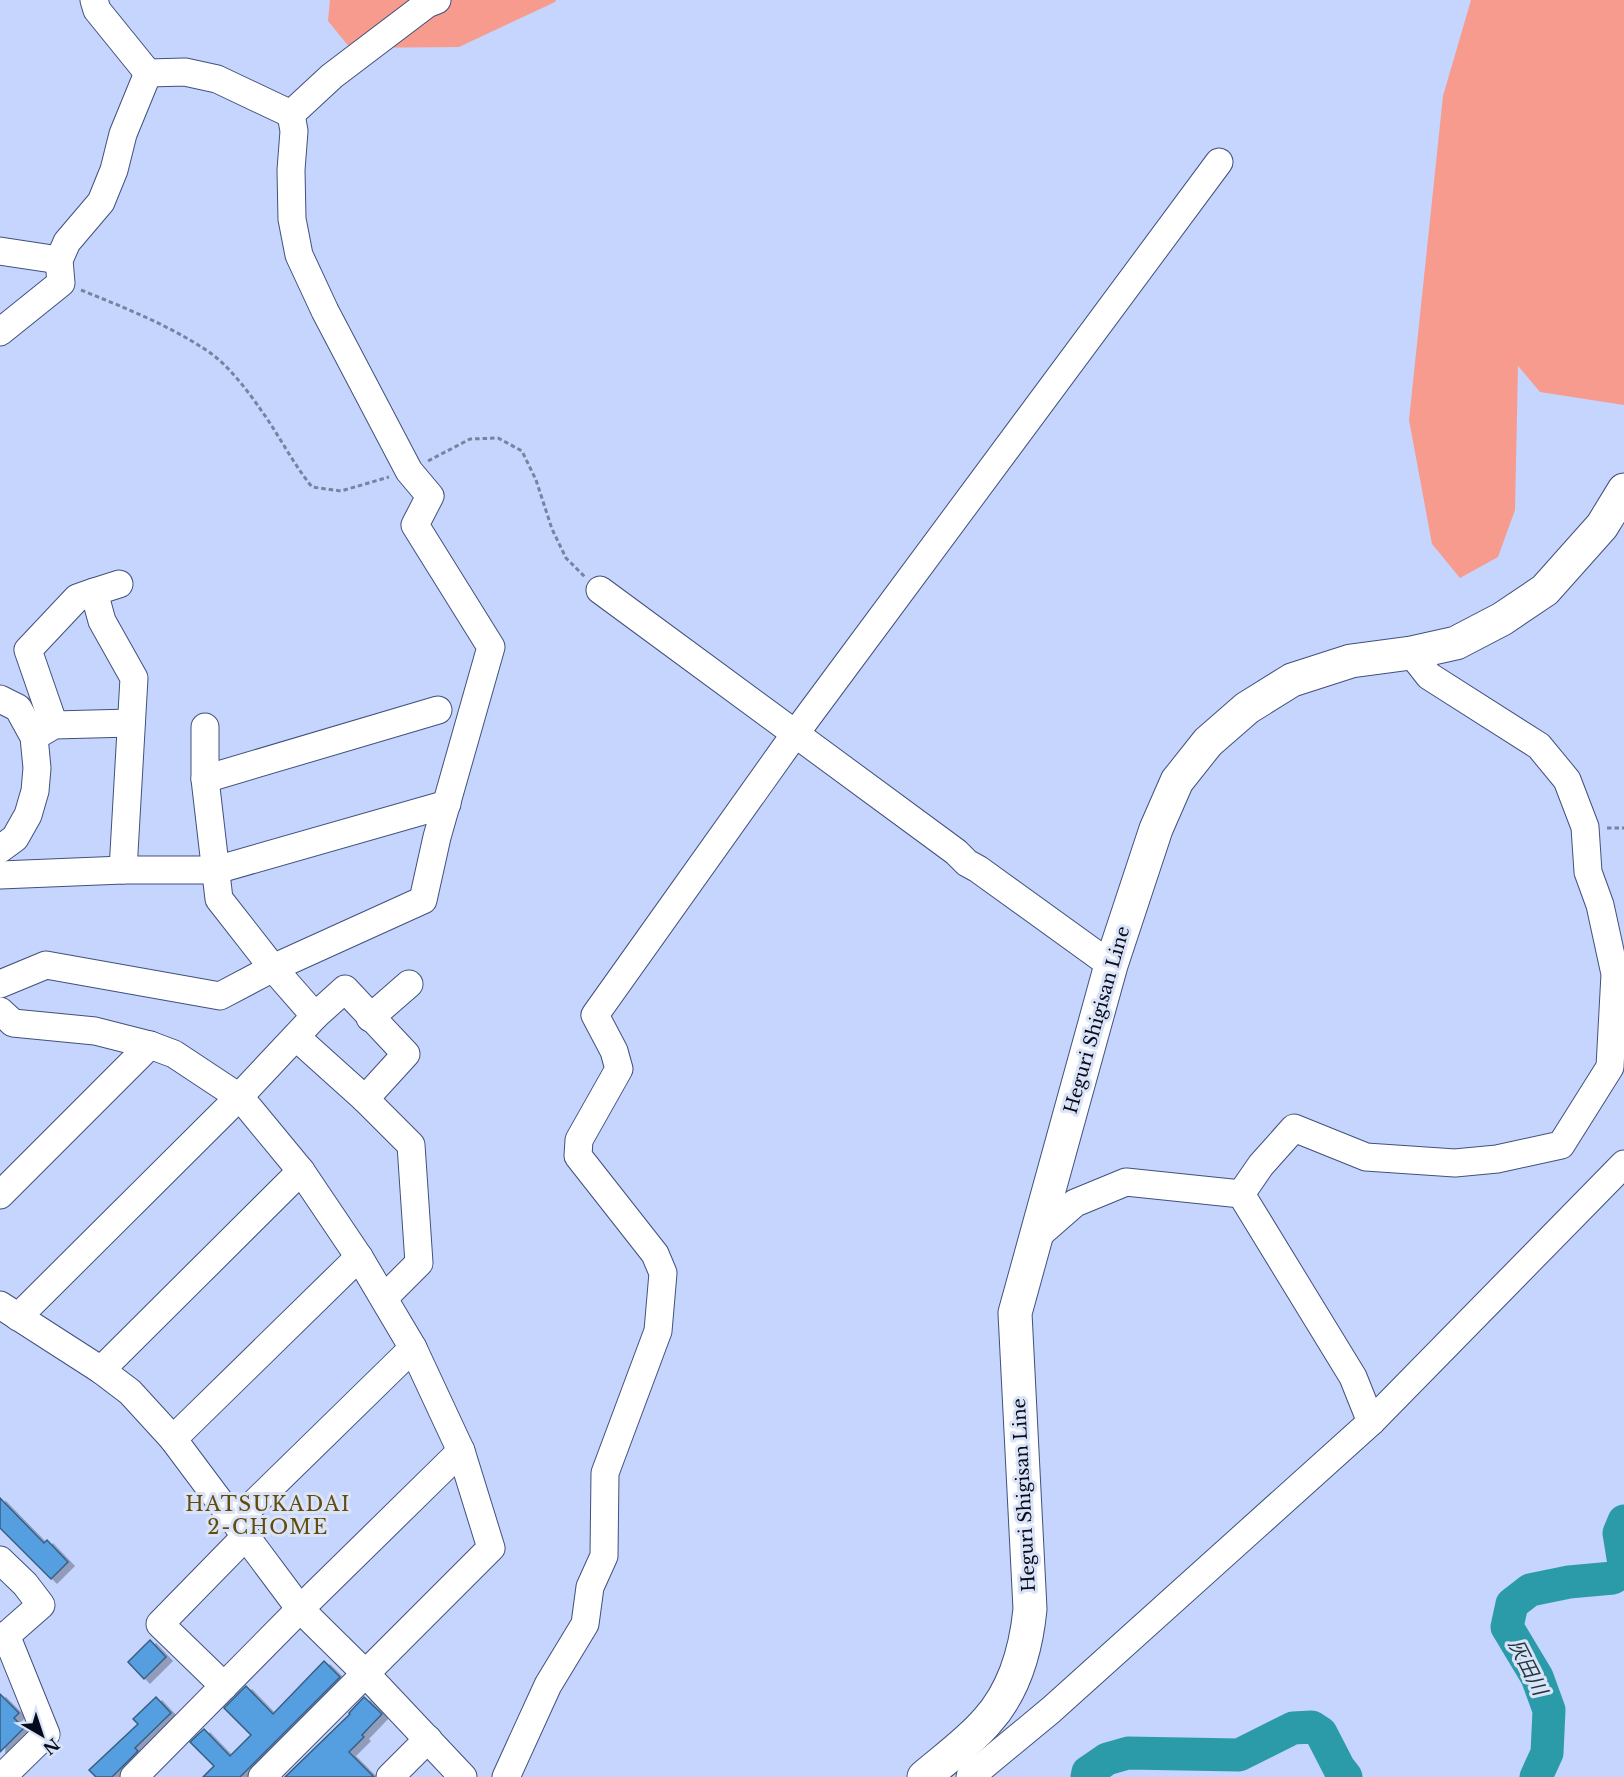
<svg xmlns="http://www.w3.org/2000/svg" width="1624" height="1777" font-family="'Libre Baskerville','Noto Sans JP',serif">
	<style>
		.green { fill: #f89b8f }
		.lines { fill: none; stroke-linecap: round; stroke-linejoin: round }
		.river { stroke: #2c9ba9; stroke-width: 33 }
		.building { fill: #559fe0; stroke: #375e82; stroke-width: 1.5; filter: url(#shadow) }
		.minor-casing { stroke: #41517c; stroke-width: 29 }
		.major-casing { stroke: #41517c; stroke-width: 35 }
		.path { stroke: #7783a1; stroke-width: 3; stroke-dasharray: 4.5 3; stroke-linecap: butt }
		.minor { stroke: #fff; stroke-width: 27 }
		.major { stroke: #fff; stroke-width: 33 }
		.labels { text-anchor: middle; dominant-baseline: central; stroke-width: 6; stroke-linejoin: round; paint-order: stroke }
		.street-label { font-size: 18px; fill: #060b1b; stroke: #dae3f7 }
		.neighbourhood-label { font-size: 20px; letter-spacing: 1.5px; fill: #614b0e; stroke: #dae3f7 }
		.water-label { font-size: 20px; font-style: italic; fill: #20383b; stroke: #dae3f7 }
	</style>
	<defs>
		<filter id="shadow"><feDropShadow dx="6" dy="4" stdDeviation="0" flood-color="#0004"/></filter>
	</defs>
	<rect width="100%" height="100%" fill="#c5d5fe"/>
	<g class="green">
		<polygon points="330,0 556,0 555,2 459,47 350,48 328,21"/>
		<polygon points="1471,0 1624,0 1624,405 1540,392 1518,366 1515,510 1498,557 1460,578 1432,544 1409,420 1443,96"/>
	</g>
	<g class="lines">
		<g class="river">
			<polyline points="1624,1521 1619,1533 1624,1564"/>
			<polyline points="1087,1777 1088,1772 1107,1759 1128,1753 1239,1755 1293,1728 1312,1727 1321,1733 1339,1768 1346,1777"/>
			<polyline points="1536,1777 1547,1753 1549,1710 1537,1677 1507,1627 1512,1604 1530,1590 1569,1582 1613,1578 1624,1570"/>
		</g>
	</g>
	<g class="building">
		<polygon points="0,1498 44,1543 47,1540 68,1562 51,1579 0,1528"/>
		<polygon points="150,1640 166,1657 144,1679 128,1662"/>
		<polygon points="324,1661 340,1677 240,1777 203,1777 214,1766 190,1742 204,1729 230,1756 251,1735 224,1708 246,1686 273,1714"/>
		<polygon points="0,1694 19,1713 14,1718 24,1728 0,1752"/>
		<polygon points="156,1697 171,1713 135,1748 138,1751 112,1777 96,1777 89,1770 138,1724 133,1719"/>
		<polygon points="364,1697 382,1714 362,1735 364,1737 349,1752 374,1777 285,1777 350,1714 349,1713"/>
	</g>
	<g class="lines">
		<defs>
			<g id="minor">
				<polyline points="94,0 97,10 148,73"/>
				<polyline points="148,73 185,72 217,79 291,114"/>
				<polyline points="291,114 332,76 427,4 437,0"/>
				<polyline points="0,251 59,260"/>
				<polyline points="0,332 61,283 59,260 67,242 101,202 114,170 123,134 148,73"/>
				<polyline points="600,590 956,852 967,863 978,869 1111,965"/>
				<polyline points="94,592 119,584"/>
				<polyline points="0,699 18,708 34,737 37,768 35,791 28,815 15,838 0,849"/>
				<polyline points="54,725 28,650 77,598 94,592 102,621 134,678 123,870"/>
				<polyline points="37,735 54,725 131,723"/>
				<polyline points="205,779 438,710"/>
				<polyline points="0,875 123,870 216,870 447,804"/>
				<polyline points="0,984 46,965 220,996 273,968 423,900 437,837 491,647 415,525 430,496 409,471 325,311 299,255 292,219 291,170 294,131 291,114"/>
				<polyline points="0,1011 13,1023 95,1031 150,1045 174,1054 239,1097 249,1108 301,1171 359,1257 413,1348 461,1451 491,1548 262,1777"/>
				<polyline points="315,1016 345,989 406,1054 365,1099"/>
				<polyline points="370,1018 409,984"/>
				<polyline points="296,1037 365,1099 411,1145 419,1263 384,1298"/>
				<polyline points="1241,1194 1261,1165 1294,1128 1366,1157 1455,1163 1497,1159 1561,1145 1610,1067 1615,974 1600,905 1588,872 1585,827 1567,780 1539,746 1429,676 1411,653"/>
				<polyline points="1241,1194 1353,1377 1371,1422"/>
				<polyline points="0,1195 150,1045"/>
				<polyline points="1035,1238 1075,1203 1126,1182 1241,1194"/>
				<polyline points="0,1305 101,1370 130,1392 173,1439 300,1609 365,1673 463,1777"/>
				<polyline points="18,1317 239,1097 315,1016 273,968 219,899 205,779 205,727"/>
				<polyline points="101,1370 301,1171"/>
				<polyline points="173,1439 359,1257"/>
				<polyline points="236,1521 413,1348"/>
				<polyline points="0,1560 25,1584 41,1605 0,1641"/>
				<polyline points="224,1686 160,1624 246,1536"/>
				<polyline points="2,1777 46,1734 6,1635"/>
				<polyline points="134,1777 300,1609 461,1451"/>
				<polyline points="390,1777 428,1739"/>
				<polyline points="506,1777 548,1685 585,1624 590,1587 604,1556 605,1473 658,1331 663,1273 655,1254 578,1156 579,1140 619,1069 614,1051 595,1015 795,734 1219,162"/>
				<polyline points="970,1777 1051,1710 1371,1422 1624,1164"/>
			</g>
			<path id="major" d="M924,1777c21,-18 45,-35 63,-56 28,-31 39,-71 43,-112l-15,-296 96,-348 45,-136 21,-48 31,-39 39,-34 45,-28 59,-19 60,-8 45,-10 46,-24 43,-29 57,-64 22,-36"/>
		</defs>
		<use href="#minor" class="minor-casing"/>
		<use href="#major" class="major-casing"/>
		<g class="path">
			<path d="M81,290c44,18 88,35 128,62 20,14 38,38 52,58 18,25 31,52 51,77l29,4 48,-14"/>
			<polyline points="428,461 470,439 498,438 522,451 536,480 552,529 566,558 585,577"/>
			<polyline points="1607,828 1624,828"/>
		</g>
		<use href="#minor" class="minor"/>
		<use href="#major" class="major"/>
	</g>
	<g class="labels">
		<g class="street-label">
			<text transform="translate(1097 1020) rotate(-74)">Heguri Shigisan Line</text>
			<text transform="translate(1024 1495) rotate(-93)">Heguri Shigisan Line</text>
		</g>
		<g class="neighbourhood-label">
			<text x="268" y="1504">HATSUKADAI<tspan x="268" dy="23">2-CHOME</tspan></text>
		</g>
		<g class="water-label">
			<text transform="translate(1528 1667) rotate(63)">灰田川</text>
		</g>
	</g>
	<g transform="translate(42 1735) rotate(141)" stroke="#dae3f7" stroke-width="4.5" paint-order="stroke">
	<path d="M0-4.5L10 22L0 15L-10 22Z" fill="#060b1b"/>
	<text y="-9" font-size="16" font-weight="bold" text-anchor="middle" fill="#060b1b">N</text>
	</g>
</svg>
